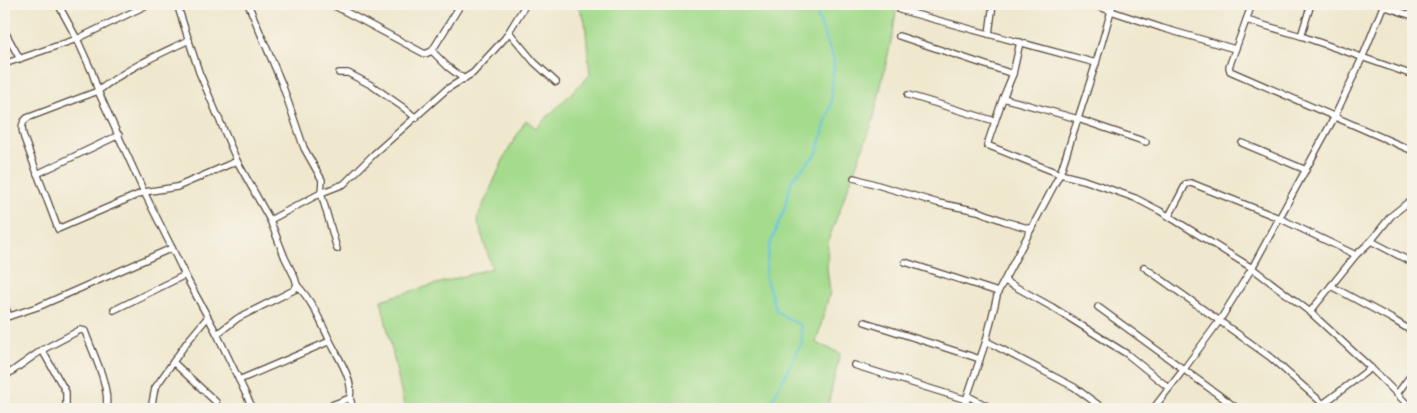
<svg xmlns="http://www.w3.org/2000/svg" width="1417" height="413" font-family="'IM FELL DW Pica',serif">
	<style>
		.green { fill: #a4db8d; stroke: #708256 }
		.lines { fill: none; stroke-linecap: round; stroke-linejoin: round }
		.stream { stroke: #68c5e6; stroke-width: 2 }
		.minor-casing { stroke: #564638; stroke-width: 8 }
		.minor { stroke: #fff; stroke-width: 5.5 }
	</style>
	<rect width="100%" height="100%" fill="#f7f3e8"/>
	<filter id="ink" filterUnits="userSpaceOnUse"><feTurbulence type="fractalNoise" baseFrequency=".02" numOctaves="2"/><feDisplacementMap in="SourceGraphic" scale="10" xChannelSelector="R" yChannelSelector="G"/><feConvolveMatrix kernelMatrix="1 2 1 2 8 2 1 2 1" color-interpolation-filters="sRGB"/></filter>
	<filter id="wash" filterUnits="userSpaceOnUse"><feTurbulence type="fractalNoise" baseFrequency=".0096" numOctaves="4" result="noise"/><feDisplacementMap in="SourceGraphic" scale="20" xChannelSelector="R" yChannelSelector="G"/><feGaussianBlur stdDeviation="1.12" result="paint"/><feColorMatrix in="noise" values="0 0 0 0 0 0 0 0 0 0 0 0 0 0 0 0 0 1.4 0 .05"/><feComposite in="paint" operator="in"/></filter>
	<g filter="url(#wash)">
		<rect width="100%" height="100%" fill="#efe8ce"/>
		<polygon class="green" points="577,4 897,4 893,33 873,121 828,241 827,268 830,292 816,343 840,353 827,409 405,409 381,300 492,268 477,219 505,156 526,120 536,128 590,75 585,21"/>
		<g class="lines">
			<polyline class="stream" points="771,409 773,398 802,343 801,326 776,311 765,275 769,247 784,210 792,179 817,153 831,105 834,60 813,4"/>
		</g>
	</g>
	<g filter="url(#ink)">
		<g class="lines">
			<defs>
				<g id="minor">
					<path d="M149,4l-72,35 15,33 6,19c28,-22 59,-36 91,-51"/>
					<polyline points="177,4 199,72 237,161 270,220 285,258 295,278 297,285 294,290 238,318 217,334"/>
					<polyline points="248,4 282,84 304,148 322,180 321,193 270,220"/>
					<polyline points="331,4 425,54 432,51 461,4"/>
					<polyline points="1090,4 1162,28 1235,49"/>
					<polyline points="1113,4 1096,63 1060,174 1084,180 1135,198 1160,211 1252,268 1310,312 1356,255 1371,241 1391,216 1411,200 1413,196"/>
					<polyline points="1252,4 1229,67 1230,71 1413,151"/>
					<polyline points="1383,6 1413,16"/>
					<polyline points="900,10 1096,63"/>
					<polyline points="1246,20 1301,36 1413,75"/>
					<polyline points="4,30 20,59"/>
					<polyline points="509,32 534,62 556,82"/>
					<polyline points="989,34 993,4"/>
					<polyline points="899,36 1013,74"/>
					<polyline points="1301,36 1311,4"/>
					<polyline points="432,51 448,67 464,79"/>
					<polyline points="4,64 77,39 58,4"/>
					<polyline points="339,73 348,73 371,85 404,108 416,118"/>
					<polyline points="908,95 995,121"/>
					<polyline points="1003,98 1078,119 1146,142"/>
					<polyline points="1242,143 1306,170"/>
					<polyline points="37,174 119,135"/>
					<polyline points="854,178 938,203 978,211 1004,221 1031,229"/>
					<polyline points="1169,216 1186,184 1191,183 1279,218 1356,255"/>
					<polyline points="1371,241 1413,263"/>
					<path d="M172,248l-28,-56 -46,-101 -71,27c-7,6 -5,12 -3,20l34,91 86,-37 33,-5 60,-26"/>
					<polyline points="337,249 321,193 344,184 374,154 447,89 473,73 505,38 526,4"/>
					<polyline points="905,262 998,292"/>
					<polyline points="1144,267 1270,357 1329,409"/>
					<polyline points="1005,281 1052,307 1127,354 1169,388"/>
					<path d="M297,285c15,16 23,35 32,54 8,17 25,40 21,59l-29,11"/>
					<polyline points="1331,286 1392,319 1413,332"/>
					<polyline points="4,304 9,316"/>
					<polyline points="1098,307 1238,409"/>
					<polyline points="114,310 185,275"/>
					<polyline points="1310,312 1371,368 1397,394"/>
					<polyline points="4,318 40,306 172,248 185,275 217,334 253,409"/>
					<polyline points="865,322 980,359"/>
					<polyline points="986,341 1074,387 1104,409"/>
					<polyline points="42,350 66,392 66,409"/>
					<polyline points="173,362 216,402 217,406 216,409"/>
					<polyline points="854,365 967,400"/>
					<path d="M4,377l38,-27 38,-20 5,1c7,21 26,56 21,78"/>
					<polyline points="239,380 330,341"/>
					<polyline points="968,396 993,409"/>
					<polyline points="350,398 353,409"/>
					<polyline points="151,409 155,388 187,342 207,318"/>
					<polyline points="963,409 986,341 998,292 1060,174 987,145 1003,98 1013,74 1020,42"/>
					<polyline points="1153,409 1184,369 1220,320 1252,268 1334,118 1363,56 1384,4"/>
					<polyline points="1320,409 1323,404 1371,368"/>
					<polyline points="1412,409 1397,394 1413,372"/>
				</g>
			</defs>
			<use href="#minor" class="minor-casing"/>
			<use href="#minor" class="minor"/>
		</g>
	</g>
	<rect width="1417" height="413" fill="none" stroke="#f7f3e8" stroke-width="20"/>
</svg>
